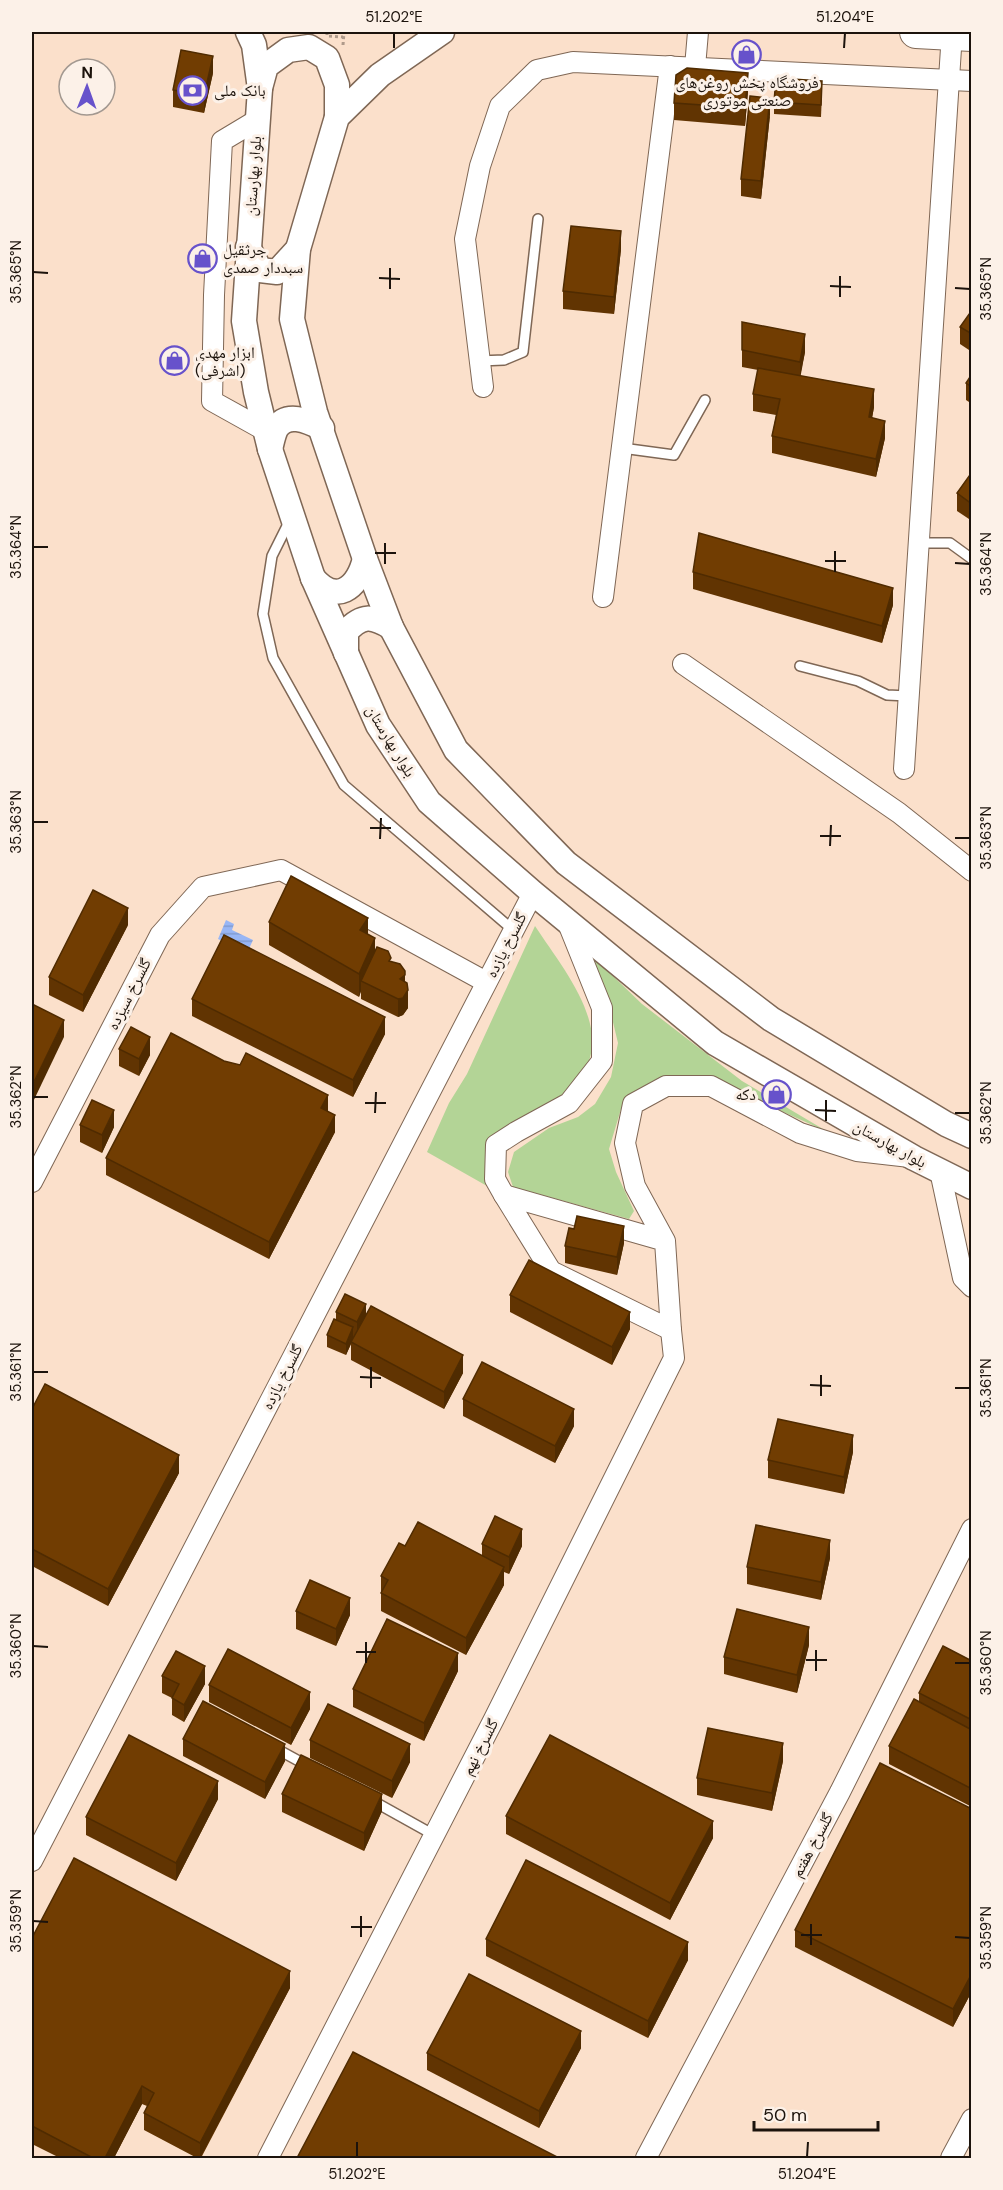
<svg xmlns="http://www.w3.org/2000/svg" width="1003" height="2190" font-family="'DM Sans','Noto Naskh Arabic',sans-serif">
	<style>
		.grass { fill: #b3d496 }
		.water { fill: url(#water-rules) }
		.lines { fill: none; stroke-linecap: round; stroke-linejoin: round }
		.service-casing { stroke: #7f6755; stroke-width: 12 }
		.minor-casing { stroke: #7f6755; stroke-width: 22 }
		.tertiary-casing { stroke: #7f6755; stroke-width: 27 }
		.trunk-casing { stroke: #7f6755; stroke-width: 34 }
		.path { stroke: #af9a8a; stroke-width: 3; stroke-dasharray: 3 3; stroke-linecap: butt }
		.service { stroke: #fff; stroke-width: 9 }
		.minor { stroke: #fff; stroke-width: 20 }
		.tertiary { stroke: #fff; stroke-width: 24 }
		.trunk { stroke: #fff; stroke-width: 32 }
		.wall { fill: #613402 }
		.shaded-wall { fill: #4f2b01 }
		.building { fill: #713d02; stroke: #4f2b01; stroke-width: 1.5 }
		.ticks { fill: none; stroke: #1c130c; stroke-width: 2 }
		.labels { text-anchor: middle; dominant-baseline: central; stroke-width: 6; stroke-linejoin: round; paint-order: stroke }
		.poi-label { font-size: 16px; fill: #1c130c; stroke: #fcf1e8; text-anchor: start }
		.street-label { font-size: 16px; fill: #1c130c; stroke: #fcf1e8 }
		.neatline { fill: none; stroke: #1c130c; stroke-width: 2 }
		.ticks-label { font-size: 15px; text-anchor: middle; fill: #1c130c }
	</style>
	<defs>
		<pattern id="water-rules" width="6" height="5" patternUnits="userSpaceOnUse" patternTransform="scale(1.5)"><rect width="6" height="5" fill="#98b6f5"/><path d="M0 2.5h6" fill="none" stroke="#829cd1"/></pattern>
	</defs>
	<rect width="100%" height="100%" fill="#fbe0cb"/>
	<g class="grass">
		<path d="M535,926c32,49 94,119 28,168 -24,18 -51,34 -76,52l-2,27 2,13 -60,-34 22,-49 18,-29z"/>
		<polygon points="588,952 642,1004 742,1081 828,1132 712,1080 631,1095 621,1109 609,1149 616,1172 634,1211 629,1219 513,1187 508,1172 514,1152 549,1128 578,1117 595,1104 611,1077 618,1043 612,1018"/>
	</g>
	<polygon class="water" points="226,920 234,924 232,930 253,940 247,953 218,939"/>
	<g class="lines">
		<defs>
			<g id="service">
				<polyline points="479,361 504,360 523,352 538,219"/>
				<polyline points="622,448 674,455 705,400"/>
				<polyline points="290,520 272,556 263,614 273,658 344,785 513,930"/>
				<polyline points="918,543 950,543 972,559"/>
				<polyline points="800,666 858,681 887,695 908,696"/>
				<polyline points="275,1748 308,1766"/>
				<polyline points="373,1801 434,1835"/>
			</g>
			<g id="minor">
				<polyline points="695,67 698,32"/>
				<polyline points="257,120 222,141 214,295 212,401 266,431"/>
				<polyline points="483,387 465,239 480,166 500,106 537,70 573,62 972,81"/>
				<polyline points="603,597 670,66"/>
				<polyline points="683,664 899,813 972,871"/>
				<polyline points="904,769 952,33"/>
				<polyline points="940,1171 963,1278 972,1287"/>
				<polyline points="32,1182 160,935 203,887 281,870 486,982"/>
				<polyline points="504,1195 495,1179 496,1145 516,1132 569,1103 602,1061 602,1008 567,921"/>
				<polyline points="665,1241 504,1195 551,1271 671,1330 665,1241 635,1186 625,1143 633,1104 666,1086 711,1086 800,1133 857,1151 910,1157"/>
				<polyline points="32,1861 533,893"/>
				<polyline points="268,2158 494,1719 674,1358 671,1330"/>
				<polyline points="646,2158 840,1792 972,1529"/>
				<polyline points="951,2158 972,2119"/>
			</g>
			<g id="tertiary">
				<polyline points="248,32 254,45 260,89 244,321 256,392 270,449 313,578 378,725 429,802 533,893 715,1043 914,1158 972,1187"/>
				<polyline points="442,32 380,75 337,117 298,249 292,319 315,412 365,559 391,627 456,750 566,863 771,1019 946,1124 972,1136"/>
				<polyline points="260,88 266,66 288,50 309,47 327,58 337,85 337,117"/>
				<polyline points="248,247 260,270 277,272 298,249"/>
				<path d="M270,449c2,-7 3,-14 6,-20 10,-18 32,-8 46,-1"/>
				<path d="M313,578c23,27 44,11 52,-19"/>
				<path d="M346,653v-21c16,-18 26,-16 45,-5"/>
			</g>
			<polyline id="trunk" points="916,32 972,35"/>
		</defs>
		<use href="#service" class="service-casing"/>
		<use href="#minor" class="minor-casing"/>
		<use href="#tertiary" class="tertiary-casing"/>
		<use href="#trunk" class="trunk-casing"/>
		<g class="path">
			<polyline points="327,32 327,36 343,37"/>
			<polyline points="343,45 344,32"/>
		</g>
		<use href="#service" class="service"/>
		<use href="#minor" class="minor"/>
		<use href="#tertiary" class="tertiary"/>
		<use href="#trunk" class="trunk"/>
	</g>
	<g class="wall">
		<polygon points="213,73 204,113 173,107 173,90"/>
		<polygon points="748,91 745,126 674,120 674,103"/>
		<polygon points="822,93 821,117 774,114 774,102"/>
		<polygon points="770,115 761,199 741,196 741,179"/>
		<polygon points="621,249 614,314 563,309 563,291"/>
		<polygon points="972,310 972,352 960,344 960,327"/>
		<polygon points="742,322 805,352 800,376 874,407 872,418 885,438 876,477 772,453 772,436 776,415 753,411 753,394 758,370 742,367"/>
		<polygon points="972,374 972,404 966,400 966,383"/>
		<polygon points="972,472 972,521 957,511 957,493"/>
		<polygon points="693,572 893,605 882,643 693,589"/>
		<polygon points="269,922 368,935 375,952 391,962 405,983 408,1008 403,1015 398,1017 361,999 361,991 359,997 269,945"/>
		<polygon points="128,925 83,1012 49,995 49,977"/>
		<polygon points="192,999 385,1034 353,1097 192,1016"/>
		<polygon points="119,1049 150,1055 139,1076 119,1066"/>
		<polygon points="224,1061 328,1111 335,1132 269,1259 106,1175 106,1158"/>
		<polygon points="80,1125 114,1127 102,1153 80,1142"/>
		<polygon points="574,1229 624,1243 617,1275 565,1263 565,1246"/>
		<polygon points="510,1295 630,1329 612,1365 510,1312"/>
		<polygon points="336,1312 366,1316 463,1373 444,1409 351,1360 351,1344 346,1355 327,1347 327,1335 336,1320"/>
		<polygon points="463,1399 574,1426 555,1463 463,1416"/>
		<polygon points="32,1409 179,1473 108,1606 32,1566"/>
		<polygon points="853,1452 844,1494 768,1478 768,1460"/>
		<polygon points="482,1544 522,1546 509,1574 504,1572 504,1585 466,1655 381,1611 381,1576 405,1546 482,1556"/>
		<polygon points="830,1558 821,1600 747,1584 747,1567"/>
		<polygon points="296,1611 350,1615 336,1646 296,1629"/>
		<polygon points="809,1645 797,1693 724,1674 724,1657"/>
		<polygon points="972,1661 972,1807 889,1764 889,1746 919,1702 919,1693"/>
		<polygon points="458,1671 424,1741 353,1707 353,1689"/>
		<polygon points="162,1676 205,1684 184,1722 172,1715 172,1698 162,1693"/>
		<polygon points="209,1685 310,1709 291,1745 209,1702"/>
		<polygon points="183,1739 285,1761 265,1799 183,1756"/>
		<polygon points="310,1740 410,1762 392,1798 310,1758"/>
		<polygon points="783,1761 772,1811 697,1795 697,1778"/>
		<polygon points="282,1794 382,1811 364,1851 282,1812"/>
		<polygon points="218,1799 176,1881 86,1835 86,1817"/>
		<polygon points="972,1809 972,1991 953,2027 795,1947 795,1930"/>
		<polygon points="506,1816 713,1838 670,1920 506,1834"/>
		<polygon points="32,1938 290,1988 201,2158 197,2158 144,2130 144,2113 147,2106 142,2104 114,2158 60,2158 32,2144"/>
		<polygon points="486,1939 688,1960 648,2038 486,1956"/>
		<polygon points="581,2048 539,2128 427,2070 427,2053"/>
	</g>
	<g class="shaded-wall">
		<polygon points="213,56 213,73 204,113 204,96"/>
		<polygon points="748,73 748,91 745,126 745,108"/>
		<polygon points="770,98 770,115 761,199 761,181"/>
		<polygon points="621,231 621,249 614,314 614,297"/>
		<polygon points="805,334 805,352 800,379 800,362"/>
		<polygon points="874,389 874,407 869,435 869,417"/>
		<polygon points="885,421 885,438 876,477 876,459"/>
		<polygon points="893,588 893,605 882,643 882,626"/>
		<polygon points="128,908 128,925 83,1012 83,995"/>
		<polygon points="368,918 368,941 360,930"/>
		<polygon points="375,938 375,961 361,981 361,991 359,997 359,974"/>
		<polygon points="405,971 405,988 400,979"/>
		<polygon points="408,990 408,1008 403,1015 398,1017 398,999"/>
		<polygon points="385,1017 385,1034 353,1097 353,1080"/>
		<polygon points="64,1020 64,1037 32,1104 32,1086"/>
		<polygon points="150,1037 150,1055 139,1076 139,1059"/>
		<polygon points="328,1095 328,1112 321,1108"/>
		<polygon points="114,1110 114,1127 102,1153 102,1135"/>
		<polygon points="335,1115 335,1132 269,1259 269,1242"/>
		<polygon points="624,1226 624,1243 617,1275 617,1257"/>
		<polygon points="366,1304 366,1316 357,1334 357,1322"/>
		<polygon points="630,1312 630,1329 612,1365 612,1347"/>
		<polygon points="353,1327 353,1339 346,1355 346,1344"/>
		<polygon points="463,1355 463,1373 444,1409 444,1392"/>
		<polygon points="574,1409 574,1426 555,1463 555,1446"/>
		<polygon points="853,1435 853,1452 844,1494 844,1477"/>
		<polygon points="179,1455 179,1473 108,1606 108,1589"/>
		<polygon points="522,1529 522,1546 509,1574 509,1557"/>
		<polygon points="830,1540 830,1558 821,1600 821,1582"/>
		<polygon points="504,1567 504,1585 466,1655 466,1638"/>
		<polygon points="350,1598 350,1615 336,1646 336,1629"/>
		<polygon points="809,1627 809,1645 797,1693 797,1675"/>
		<polygon points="458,1653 458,1671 424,1741 424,1723"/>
		<polygon points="205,1666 205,1684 184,1722 184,1705"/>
		<polygon points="310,1692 310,1709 291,1745 291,1728"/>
		<polygon points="783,1743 783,1761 772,1811 772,1793"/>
		<polygon points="285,1744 285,1761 265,1799 265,1782"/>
		<polygon points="410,1744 410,1762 392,1798 392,1781"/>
		<polygon points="218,1781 218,1799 176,1881 176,1863"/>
		<polygon points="382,1794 382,1811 364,1851 364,1833"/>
		<polygon points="713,1821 713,1838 670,1920 670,1903"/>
		<polygon points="688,1942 688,1960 648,2038 648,2021"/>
		<polygon points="290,1971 290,1988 200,2158 200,2143"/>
		<polygon points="972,1973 972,1991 953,2027 953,2009"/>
		<polygon points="581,2031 581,2048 539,2128 539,2111"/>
		<polygon points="142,2086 142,2104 114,2158 105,2158"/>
	</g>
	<g class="building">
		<polygon points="181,50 213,56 204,96 173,90"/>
		<polygon points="687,68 748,73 745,108 674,103 676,75"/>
		<polygon points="776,78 822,81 821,105 774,102"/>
		<polygon points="750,96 770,98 761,181 741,179"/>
		<polygon points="571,226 621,231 614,297 563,291"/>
		<polygon points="972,310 972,334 960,327"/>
		<polygon points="742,322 805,334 800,362 742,350"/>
		<polygon points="758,368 874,389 869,417 885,421 876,459 772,436 780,399 753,394"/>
		<polygon points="972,374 972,387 966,383"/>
		<polygon points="972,472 972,504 957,493"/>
		<polygon points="699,533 893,588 882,626 693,572"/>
		<polygon points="291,876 368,918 360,930 375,938 359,974 269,922"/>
		<polygon points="93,890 128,908 83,995 49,977"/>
		<polygon points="224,935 385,1017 353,1080 192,999"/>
		<polygon points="377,947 388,951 391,958 389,961 400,964 405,971 405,975 400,979 407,983 408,990 403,998 398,999 361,981"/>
		<polygon points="32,1004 64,1020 32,1086"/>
		<polygon points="131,1027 150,1037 139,1059 119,1049"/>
		<polygon points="171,1033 224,1061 240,1065 246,1053 328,1095 321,1108 335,1115 269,1242 106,1158"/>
		<polygon points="92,1100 114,1110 102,1135 80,1125"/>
		<polygon points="577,1216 624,1226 617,1257 565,1246 569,1228 574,1229"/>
		<polygon points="529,1260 630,1312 612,1347 510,1295"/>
		<polygon points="345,1294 366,1304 357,1322 336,1312"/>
		<polygon points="371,1306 463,1355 444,1392 351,1342"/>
		<polygon points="334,1319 353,1327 346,1344 327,1335"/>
		<polygon points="482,1362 574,1409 555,1446 463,1399"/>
		<polygon points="45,1384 179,1455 108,1589 32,1549 32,1409"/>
		<polygon points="778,1419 853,1435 844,1477 768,1460"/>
		<polygon points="495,1516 522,1529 509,1557 482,1544"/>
		<polygon points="418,1522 504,1567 466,1638 381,1593 388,1580 381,1576 399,1543 405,1546"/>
		<polygon points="756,1525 830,1540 821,1582 747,1567"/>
		<polygon points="310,1580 350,1598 336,1629 296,1611"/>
		<polygon points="737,1609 809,1627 797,1675 724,1657"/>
		<polygon points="387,1619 458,1653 424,1723 353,1689"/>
		<polygon points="943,1646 972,1661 972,1720 919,1693"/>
		<polygon points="228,1649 310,1692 291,1728 209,1685"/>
		<polygon points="176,1651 205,1666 184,1705 172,1698 179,1684 162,1676"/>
		<polygon points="914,1699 972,1730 972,1789 889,1746"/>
		<polygon points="203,1701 285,1744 265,1782 183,1739"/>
		<polygon points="328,1704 410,1744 392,1781 310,1740"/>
		<polygon points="708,1728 783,1743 772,1793 697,1778"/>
		<polygon points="129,1735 218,1781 176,1863 86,1817"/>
		<polygon points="550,1735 713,1821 670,1903 506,1816"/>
		<polygon points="301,1755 382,1794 364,1833 282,1794"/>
		<polygon points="880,1763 972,1809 972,1973 953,2009 795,1930"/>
		<polygon points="74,1858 290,1971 200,2143 144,2113 154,2093 142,2086 105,2158 93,2158 32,2126 32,1938"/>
		<polygon points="526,1860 688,1942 648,2021 486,1939"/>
		<polygon points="469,1974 581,2031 539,2111 427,2053"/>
		<polygon points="353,2052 559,2158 297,2158"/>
	</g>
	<path class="ticks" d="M394,48v-15M844,48l1,-15M33,272l15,1M379,278l21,1M830,286l21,1M955,288l15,1M390,289v-21M840,297v-21M33,547h15M375,553h21M825,561h21M955,563l15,1M385,564v-21M835,572v-21M33,822h15M370,828h21M820,836h21M955,838h15M380,839l1,-21M830,846l1,-21M33,1097h15M365,1103h21M815,1110l21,1M375,1113l1,-21M955,1113h15M826,1121v-21M33,1372h15M360,1377l21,1M810,1385l21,1M371,1388v-21M955,1388h15M821,1396v-21M33,1646l15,1M356,1652h20M806,1660h21M366,1663v-21M955,1663h15M816,1671v-21M33,1921l15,1M351,1927h21M801,1935h21M361,1937v-21M955,1937l15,1M811,1945v-21M357,2157v-15M807,2157l1,-15"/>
	<defs>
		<symbol id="shop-ring" viewBox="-11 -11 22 22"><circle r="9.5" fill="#fcf1e8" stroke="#6752cb" stroke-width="1.5"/><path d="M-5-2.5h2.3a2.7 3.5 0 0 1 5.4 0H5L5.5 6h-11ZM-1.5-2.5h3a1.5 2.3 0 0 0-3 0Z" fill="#6752cb"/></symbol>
		<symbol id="bank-ring" viewBox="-11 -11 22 22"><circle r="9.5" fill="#fcf1e8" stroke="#6752cb" stroke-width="1.5"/><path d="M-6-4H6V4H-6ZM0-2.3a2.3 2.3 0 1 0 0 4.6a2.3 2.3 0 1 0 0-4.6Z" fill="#6752cb"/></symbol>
	</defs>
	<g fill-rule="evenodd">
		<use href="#shop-ring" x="730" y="38" width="33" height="33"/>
		<use href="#bank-ring" x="176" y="74" width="33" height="33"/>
		<use href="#shop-ring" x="186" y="242" width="33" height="33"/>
		<use href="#shop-ring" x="158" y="344" width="33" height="33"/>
		<use href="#shop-ring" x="760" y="1078" width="33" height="33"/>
	</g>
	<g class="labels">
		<g class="poi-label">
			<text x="747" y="82" text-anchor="middle">فروشگاه پخش روغن‌های<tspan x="747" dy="18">صنعتی موتوری</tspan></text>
			<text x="214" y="90">بانک ملی</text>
			<text x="223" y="249">جرثقیل<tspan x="223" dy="18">سبددار صمدی</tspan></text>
			<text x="195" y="352">ابزار مهدی<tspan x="195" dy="18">(اشرفی)</tspan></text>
			<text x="756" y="1094" text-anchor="end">دکه</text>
		</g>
		<g class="street-label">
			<text transform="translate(253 176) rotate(-86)">بلوار بهارستان</text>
			<text transform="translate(391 741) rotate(59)">بلوار بهارستان</text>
			<text transform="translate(506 945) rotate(-63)">گلسرخ یازده</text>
			<text transform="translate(129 994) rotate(-63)">گلسرخ سیزده</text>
			<text transform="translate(890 1144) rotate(29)">بلوار بهارستان</text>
			<text transform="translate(282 1377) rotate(-63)">گلسرخ یازده</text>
			<text transform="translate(480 1747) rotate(-63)">گلسرخ نهم</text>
			<text transform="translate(812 1845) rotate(-62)">گلسرخ هفتم</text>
		</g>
	</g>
	<rect width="1003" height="2190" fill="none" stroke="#fcf1e8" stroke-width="66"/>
	<g transform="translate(87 87) rotate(1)"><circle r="28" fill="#fcf1e8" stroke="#a29890" stroke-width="1.5"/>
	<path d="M0-4.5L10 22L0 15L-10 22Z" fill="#6752cb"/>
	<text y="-9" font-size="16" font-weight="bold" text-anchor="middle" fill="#1c130c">N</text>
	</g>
	<path d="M754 2121v9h124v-9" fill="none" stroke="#1c130c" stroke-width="3"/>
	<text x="763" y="2121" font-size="18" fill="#1c130c" stroke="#fcf1e8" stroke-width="4.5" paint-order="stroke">50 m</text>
	<rect x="33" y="33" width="937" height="2124" class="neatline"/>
	<g class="ticks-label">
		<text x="394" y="22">51.202°E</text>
		<text x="845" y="22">51.204°E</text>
		<text transform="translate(16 272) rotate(-90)" y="5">35.365°N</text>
		<text transform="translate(986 289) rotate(-90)" y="5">35.365°N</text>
		<text transform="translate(16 547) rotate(-90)" y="5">35.364°N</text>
		<text transform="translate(986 564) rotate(-90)" y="5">35.364°N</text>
		<text transform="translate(16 822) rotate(-90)" y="5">35.363°N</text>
		<text transform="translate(986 838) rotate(-90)" y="5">35.363°N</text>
		<text transform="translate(16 1097) rotate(-90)" y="5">35.362°N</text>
		<text transform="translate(986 1113) rotate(-90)" y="5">35.362°N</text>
		<text transform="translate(16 1372) rotate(-90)" y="5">35.361°N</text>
		<text transform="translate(986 1388) rotate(-90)" y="5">35.361°N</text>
		<text transform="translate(16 1646) rotate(-90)" y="5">35.360°N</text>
		<text transform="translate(986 1663) rotate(-90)" y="5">35.360°N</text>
		<text transform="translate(16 1921) rotate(-90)" y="5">35.359°N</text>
		<text transform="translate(986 1938) rotate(-90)" y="5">35.359°N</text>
		<text x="357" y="2179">51.202°E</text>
		<text x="807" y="2179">51.204°E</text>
	</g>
</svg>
